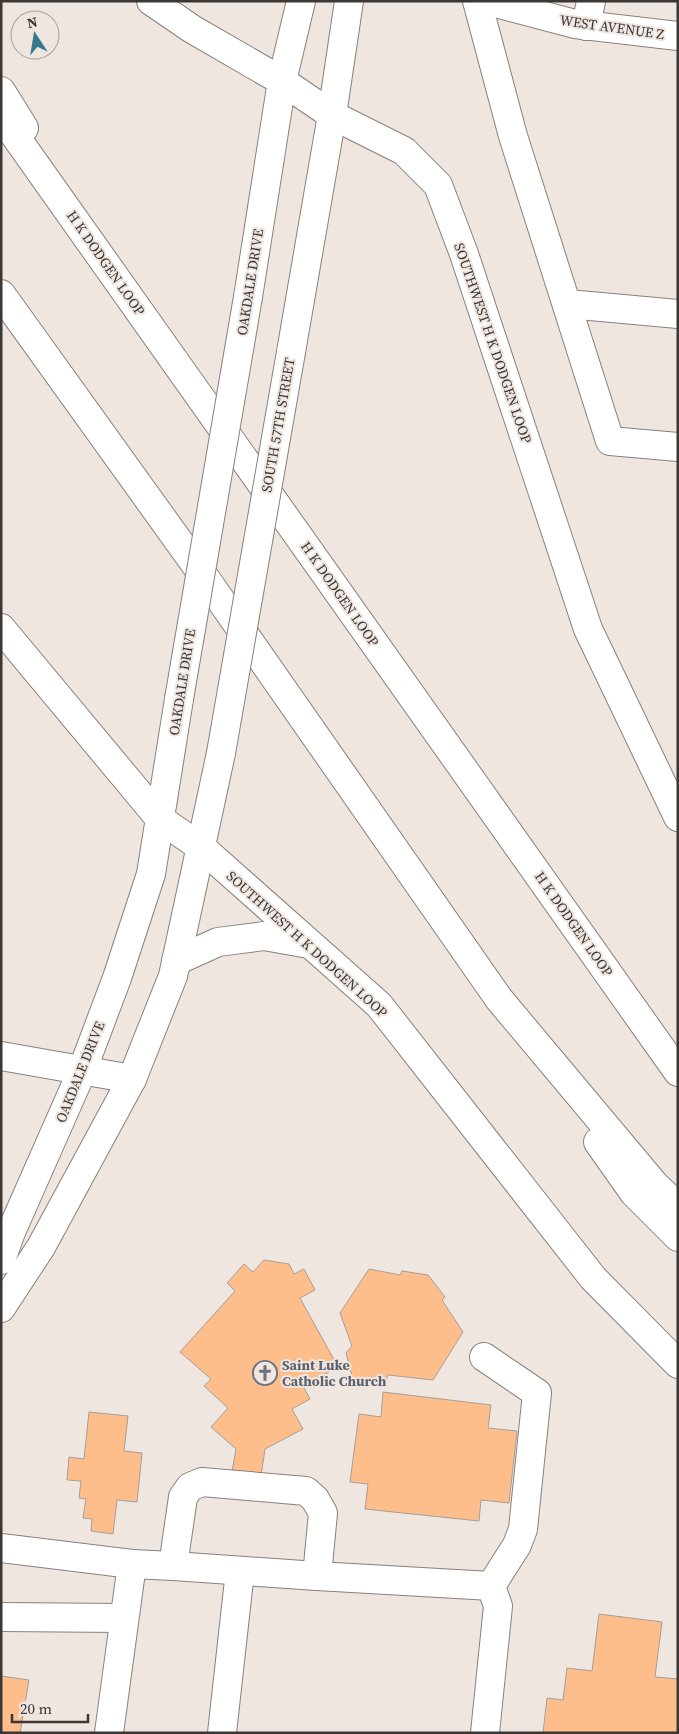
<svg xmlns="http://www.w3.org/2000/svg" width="679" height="1734" font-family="'Source Serif 4',serif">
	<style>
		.building { fill: #febe8c; stroke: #a69e98 }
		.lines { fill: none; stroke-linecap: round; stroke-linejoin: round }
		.minor-casing { stroke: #88807a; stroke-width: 30 }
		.major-casing { stroke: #88807a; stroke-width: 30 }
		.highway-casing { stroke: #88807a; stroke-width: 30 }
		.minor { stroke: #fff; stroke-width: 28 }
		.major { stroke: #fff; stroke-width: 28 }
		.highway { stroke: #fff; stroke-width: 28 }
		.major-bridge-casing { stroke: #88807a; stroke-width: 30; stroke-linecap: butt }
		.major-bridge { stroke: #fff; stroke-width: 28 }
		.labels { text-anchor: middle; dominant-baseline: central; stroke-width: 4; stroke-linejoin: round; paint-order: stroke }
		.street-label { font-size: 14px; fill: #3b3735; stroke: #efe6e0 }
		.worship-label { font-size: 14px; font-weight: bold; fill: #5b616d; stroke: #efe6e0; text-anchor: start }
	</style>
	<rect width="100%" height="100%" fill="#efe6e0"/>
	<g class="building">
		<polygon points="264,1260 289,1264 294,1274 304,1269 315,1290 300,1298 338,1367 303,1386 310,1399 292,1409 303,1429 265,1449 261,1476 232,1472 236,1449 211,1427 228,1408 204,1386 211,1379 180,1352 235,1291 227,1283 244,1264 253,1272"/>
		<polygon points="369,1269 400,1275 402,1271 428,1275 445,1297 442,1300 463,1332 433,1380 388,1375 385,1382 353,1380 346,1353 352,1346 340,1313"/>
		<polygon points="383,1392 491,1405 488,1428 517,1431 509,1503 481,1500 479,1521 365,1509 368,1484 350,1482 359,1414 381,1417"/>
		<polygon points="89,1412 128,1416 124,1451 142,1453 137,1502 117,1500 113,1534 91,1531 92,1519 83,1518 86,1499 79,1498 81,1481 67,1480 69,1457 84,1459"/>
		<polygon points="599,1614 662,1622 655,1677 678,1679 678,1733 543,1733 547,1698 563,1700 567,1668 592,1671"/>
		<polygon points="1,1676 29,1680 20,1733 1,1733"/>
	</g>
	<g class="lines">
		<defs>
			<g id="minor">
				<polyline points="477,1 513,136 610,441 678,447"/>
				<polyline points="488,1 575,24 678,36"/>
				<polyline points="586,26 591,1"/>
				<polyline points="282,81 301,1"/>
				<polyline points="332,115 349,1"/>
				<polyline points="568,304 678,314"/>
				<polyline points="1,1056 132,1079"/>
				<polyline points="484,1357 537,1393 523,1529 517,1545 491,1586"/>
				<polyline points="1,1548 132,1564 173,1566 183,1497 190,1487 202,1482 306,1491 315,1499 323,1513 317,1576 491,1586 498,1606 485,1733"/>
				<polyline points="173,1566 317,1576"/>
				<polyline points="1,1617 124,1618"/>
				<polyline points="109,1733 132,1564"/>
				<polyline points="222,1733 240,1571"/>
			</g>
			<g id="major">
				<polyline points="151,1 192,29 282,81 332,115 404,151 438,185 464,254 588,629 678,817"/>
				<polyline points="248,297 282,81"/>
				<polyline points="291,352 332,115"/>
				<polyline points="1,628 160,819 202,848 379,1005 593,1278 678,1364"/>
				<polyline points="176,961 218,942 264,936 309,944"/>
				<polyline points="1,1260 11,1232 82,1071 117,978 151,874 179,699"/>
				<polyline points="1,1308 41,1247 132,1079 173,976 221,753"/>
			</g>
			<g id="highway">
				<polyline points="1,91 24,128"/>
				<polyline points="1,116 678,1072"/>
				<polyline points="1,294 208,582 499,999 654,1184 678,1207"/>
				<polyline points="598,1142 634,1193 678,1237"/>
			</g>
		</defs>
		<use href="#minor" class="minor-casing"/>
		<use href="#major" class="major-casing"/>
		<use href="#highway" class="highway-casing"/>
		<use href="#minor" class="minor"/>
		<use href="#major" class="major"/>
		<use href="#highway" class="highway"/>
		<defs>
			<g id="major-bridge">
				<polyline points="179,699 248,297"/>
				<polyline points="221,753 291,352"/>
			</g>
		</defs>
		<use href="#major-bridge" class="major-bridge-casing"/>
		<use href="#major-bridge" class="major-bridge"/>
	</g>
	<defs>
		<symbol id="church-ring" viewBox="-11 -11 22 22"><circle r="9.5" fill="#efe6e0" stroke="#6b7280" stroke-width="1.5"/><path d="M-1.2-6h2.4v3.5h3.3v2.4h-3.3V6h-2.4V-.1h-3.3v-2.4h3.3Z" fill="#6b7280"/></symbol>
	</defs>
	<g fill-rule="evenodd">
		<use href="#church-ring" x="251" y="1359" width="28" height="28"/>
	</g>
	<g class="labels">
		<g class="street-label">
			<text transform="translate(612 27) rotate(8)">WEST AVENUE Z</text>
			<text transform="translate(106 263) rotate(55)">H K DODGEN LOOP</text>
			<text transform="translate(250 282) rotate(-81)">OAKDALE DRIVE</text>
			<text transform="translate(493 343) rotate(71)">SOUTHWEST H K DODGEN LOOP</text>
			<text transform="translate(278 425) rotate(-80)">SOUTH 57TH STREET</text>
			<text transform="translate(340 594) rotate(55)">H K DODGEN LOOP</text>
			<text transform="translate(182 682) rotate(-81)">OAKDALE DRIVE</text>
			<text transform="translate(574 924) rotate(55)">H K DODGEN LOOP</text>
			<text transform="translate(307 944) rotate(42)">SOUTHWEST H K DODGEN LOOP</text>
			<text transform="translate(80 1072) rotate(-68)">OAKDALE DRIVE</text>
		</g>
		<g class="worship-label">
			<text x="282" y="1365">Saint Luke<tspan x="282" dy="16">Catholic Church</tspan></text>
		</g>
	</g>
	<rect width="679" height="1734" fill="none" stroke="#3b3735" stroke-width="5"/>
	<g transform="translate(35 35) rotate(348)"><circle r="24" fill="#efe6e0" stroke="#a7a09c"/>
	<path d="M0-4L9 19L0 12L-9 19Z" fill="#39788d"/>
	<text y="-8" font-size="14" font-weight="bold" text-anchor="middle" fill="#3b3735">N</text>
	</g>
	<path d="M12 1714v8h76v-8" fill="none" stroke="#3b3735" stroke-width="2.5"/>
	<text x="20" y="1714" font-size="15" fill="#3b3735" stroke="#efe6e0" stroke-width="4" paint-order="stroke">20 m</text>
</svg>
